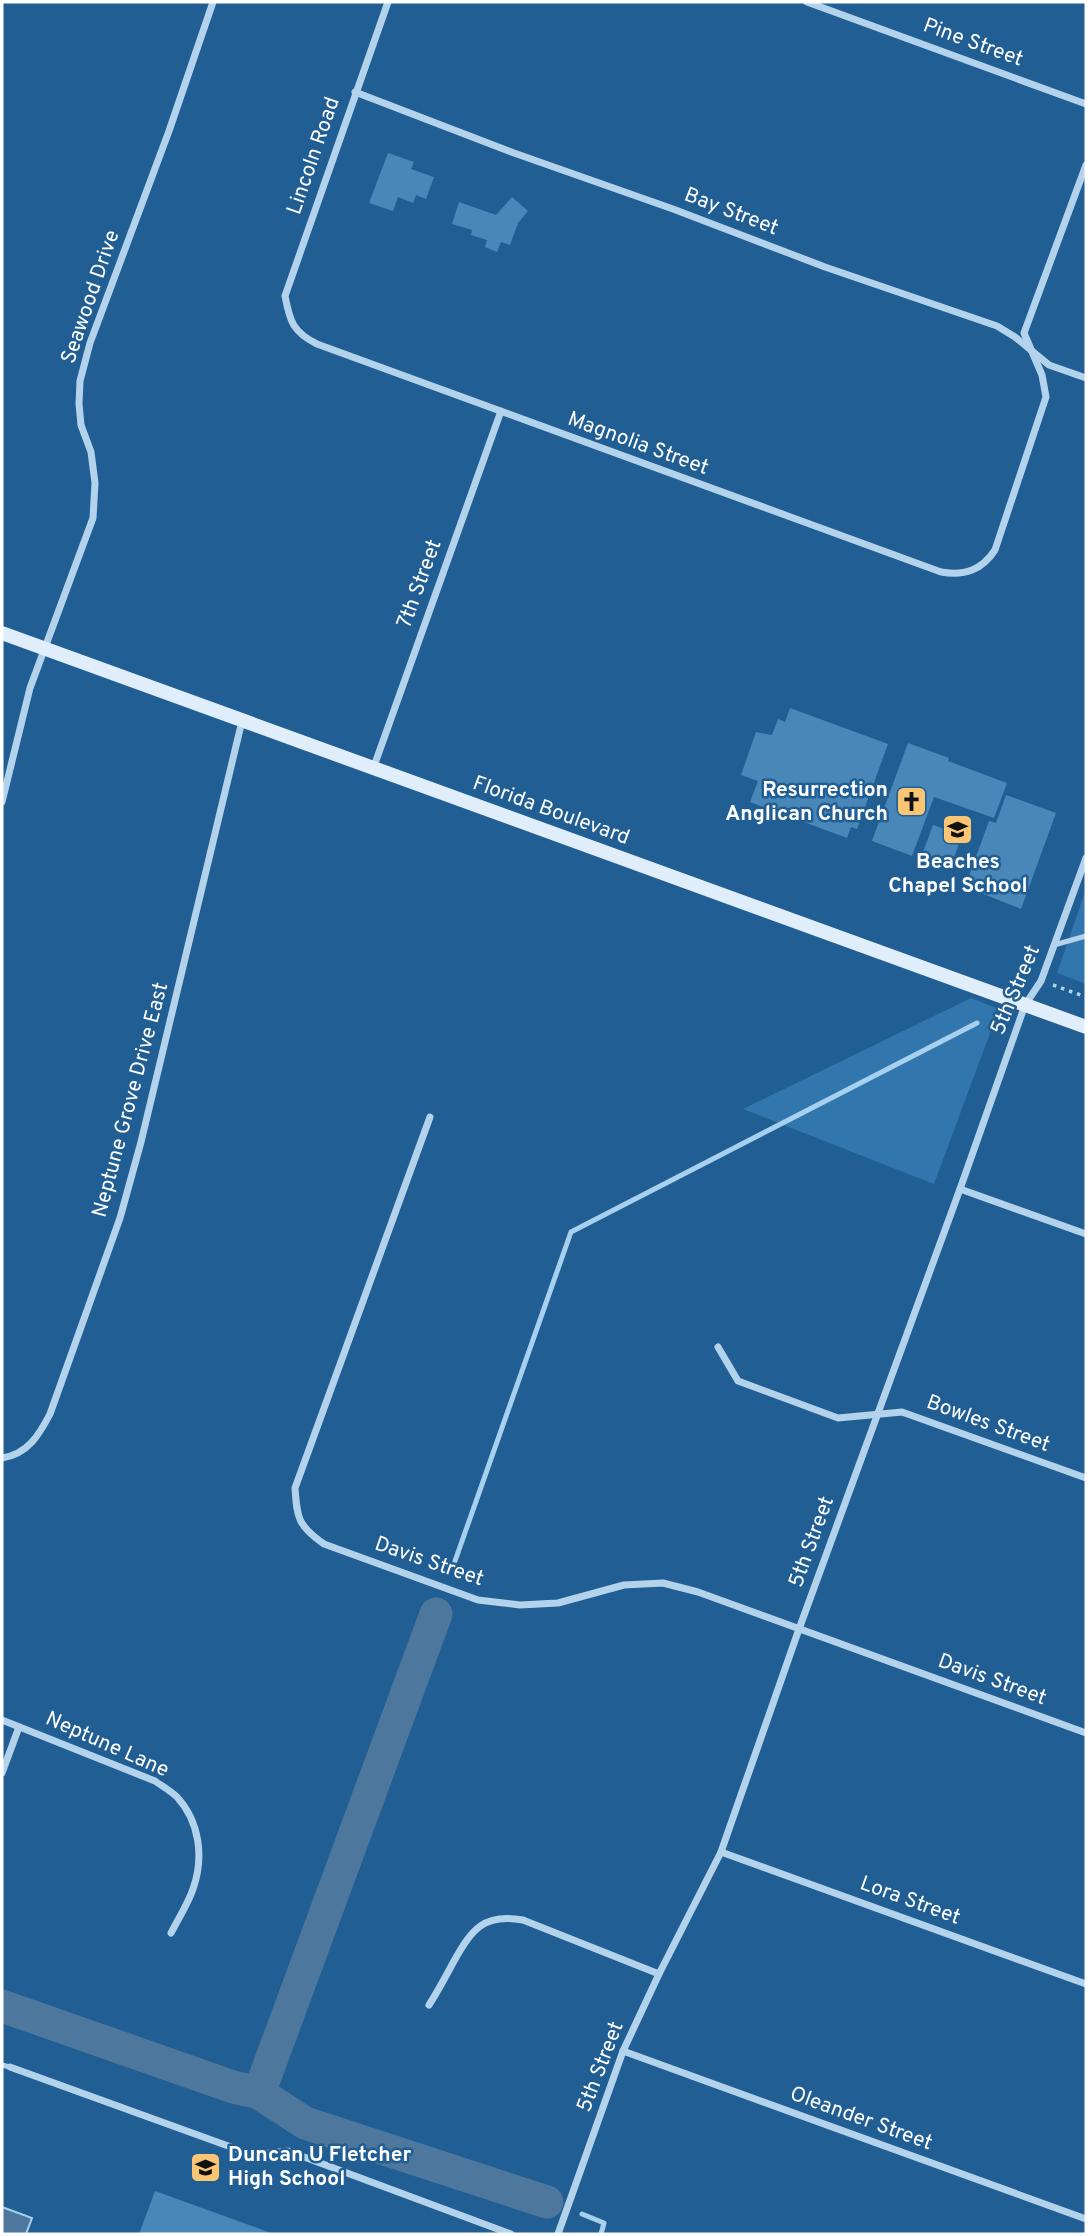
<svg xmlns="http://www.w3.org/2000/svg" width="1088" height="2236" font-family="Overpass,sans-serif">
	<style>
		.green { fill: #3177ae }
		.water { fill: #4d779c; stroke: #a7d0ef; stroke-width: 2 }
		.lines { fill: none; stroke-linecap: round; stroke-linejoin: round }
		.stream { stroke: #a7d0ef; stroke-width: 5 }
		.river { stroke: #4d779c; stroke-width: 33 }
		.building { fill: #4a87b9 }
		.path { stroke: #b3d3ed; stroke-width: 3.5; stroke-dasharray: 3.5 5; stroke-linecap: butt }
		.lane { stroke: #b3d3ed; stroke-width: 5 }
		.street { stroke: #b3d3ed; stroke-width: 7 }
		.secondary { stroke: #dfeefa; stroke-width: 14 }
		.labels { text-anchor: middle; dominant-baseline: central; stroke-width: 5; stroke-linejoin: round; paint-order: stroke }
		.street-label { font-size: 21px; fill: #fff; stroke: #215e93 }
		.poi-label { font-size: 21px; font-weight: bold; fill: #fff; stroke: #215e93; text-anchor: end }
	</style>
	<rect width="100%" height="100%" fill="#215e93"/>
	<g class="green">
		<polygon points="1086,889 1086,984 1057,973"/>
		<polygon points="971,998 999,1009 934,1184 743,1109"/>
	</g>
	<polygon class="water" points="2,2207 32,2218 26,2234 2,2234"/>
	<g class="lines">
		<g class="stream">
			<polyline points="455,1561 571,1232 977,1023"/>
			<polyline points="582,2214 604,2223 601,2234"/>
		</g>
		<g class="river">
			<polyline points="2,2006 233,2087 259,2093 436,1614"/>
			<polyline points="259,2093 305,2123 547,2202"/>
		</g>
	</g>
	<g class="building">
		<polygon points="388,153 414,162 411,169 434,177 426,199 416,195 413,203 398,197 393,211 369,203"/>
		<polygon points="512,197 528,211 518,223 510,245 501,242 497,252 485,247 487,240 471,235 472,230 452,224 459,202 496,215"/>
		<polygon points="790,708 888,744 857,829 851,827 847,838 750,802 758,781 741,775 756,732 772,735 778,719 785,722"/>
		<polygon points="908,743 949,758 948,761 1007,783 994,818 934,797 912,856 872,841"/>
		<polygon points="1006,795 1056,813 1021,909 971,889 975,878 969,876 989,821 996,823"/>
		<polygon points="933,825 962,835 951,866 922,855"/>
		<polygon points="155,2191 274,2234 139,2234"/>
	</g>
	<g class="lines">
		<polyline class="path" points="1053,985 1086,997"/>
		<g class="lane">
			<polyline points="1054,945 1086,936"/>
			<polyline points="2,2065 10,2067"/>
		</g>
		<g class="street">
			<path d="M388,2l-103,294c5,26 8,36 32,48l624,228c24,4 41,-2 54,-22l51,-153 -4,-22 -18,-42 62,-168"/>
			<polyline points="807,2 1086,104"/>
			<polyline points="355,92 514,153 673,209 825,267 997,326 1015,337 1049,365 1086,378"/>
			<polyline points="373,769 501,411"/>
			<polyline points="2,802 30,688 93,518 95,483 91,452 81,425 79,404 80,381 90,343 169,131 213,2"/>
			<path d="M430,1117l-135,371c2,30 3,38 29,56l154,56 42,5 38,-2 66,-18 39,-2 35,9 388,141"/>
			<polyline points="960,1189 1086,1234"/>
			<polyline points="718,1347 738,1381 838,1418 902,1412 1086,1478"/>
			<path d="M2,1458c26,-4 37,-23 48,-44l70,-196 21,-76 101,-421"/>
			<path d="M2,1720l153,61c7,5 16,10 22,16 23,25 27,61 16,92 -5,15 -15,30 -22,44"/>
			<polyline points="2,1773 19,1727"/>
			<polyline points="721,1852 1086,1984"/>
			<path d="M429,2005c9,-14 17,-29 25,-44 18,-32 30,-48 69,-41l136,54"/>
			<polyline points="623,2051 1086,2219"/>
			<polyline points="10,2067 253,2155 288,2151 511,2234"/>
			<polyline points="558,2234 623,2051 659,1974 721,1852 799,1629 960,1189 1025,1005 1041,981 1086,858"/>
		</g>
		<polyline class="secondary" points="2,633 1086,1027"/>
	</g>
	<defs>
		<symbol id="church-square" viewBox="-11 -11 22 22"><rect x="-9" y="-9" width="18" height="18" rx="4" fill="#fac674" stroke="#215e93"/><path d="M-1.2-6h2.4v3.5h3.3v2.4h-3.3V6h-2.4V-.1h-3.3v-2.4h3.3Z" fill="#111"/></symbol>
		<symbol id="school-square" viewBox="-11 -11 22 22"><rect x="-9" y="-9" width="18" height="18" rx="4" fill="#fac674" stroke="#215e93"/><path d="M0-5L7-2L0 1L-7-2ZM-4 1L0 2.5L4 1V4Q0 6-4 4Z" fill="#111"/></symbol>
	</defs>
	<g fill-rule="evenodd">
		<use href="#church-square" x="894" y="784" width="35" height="35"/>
		<use href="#school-square" x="940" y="812" width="35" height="35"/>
		<use href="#school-square" x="188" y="2150" width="35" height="35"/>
	</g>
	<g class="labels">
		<g class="street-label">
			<text transform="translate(973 43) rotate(20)">Pine Street</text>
			<text transform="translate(314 156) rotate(-71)">Lincoln Road</text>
			<text transform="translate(731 212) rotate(21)">Bay Street</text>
			<text transform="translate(91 297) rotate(-71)">Seawood Drive</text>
			<text transform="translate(638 444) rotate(20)">Magnolia Street</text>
			<text transform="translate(420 584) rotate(-70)">7th Street</text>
			<text transform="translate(551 811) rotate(20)">Florida Boulevard</text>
			<text transform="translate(1016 990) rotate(-67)">5th Street</text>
			<text transform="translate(131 1100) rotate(-75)">Neptune Grove Drive East</text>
			<text transform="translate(988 1424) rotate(20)">Bowles Street</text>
			<text transform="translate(812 1542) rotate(-70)">5th Street</text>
			<text transform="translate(429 1562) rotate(19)">Davis Street</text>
			<text transform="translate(992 1680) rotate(20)">Davis Street</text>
			<text transform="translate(107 1745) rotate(24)">Neptune Lane</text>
			<text transform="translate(910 1901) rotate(20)">Lora Street</text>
			<text transform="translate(601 2067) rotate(-69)">5th Street</text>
			<text transform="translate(861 2119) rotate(20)">Oleander Street</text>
		</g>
		<g class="poi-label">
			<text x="888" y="790">Resurrection<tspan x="888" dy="24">Anglican Church</tspan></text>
			<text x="958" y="862" text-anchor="middle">Beaches<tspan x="958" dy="24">Chapel School</tspan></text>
			<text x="228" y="2155" text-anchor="start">Duncan U Fletcher<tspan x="228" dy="24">High School</tspan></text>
		</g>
	</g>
	<rect width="1088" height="2236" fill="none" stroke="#ffffff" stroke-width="7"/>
</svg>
